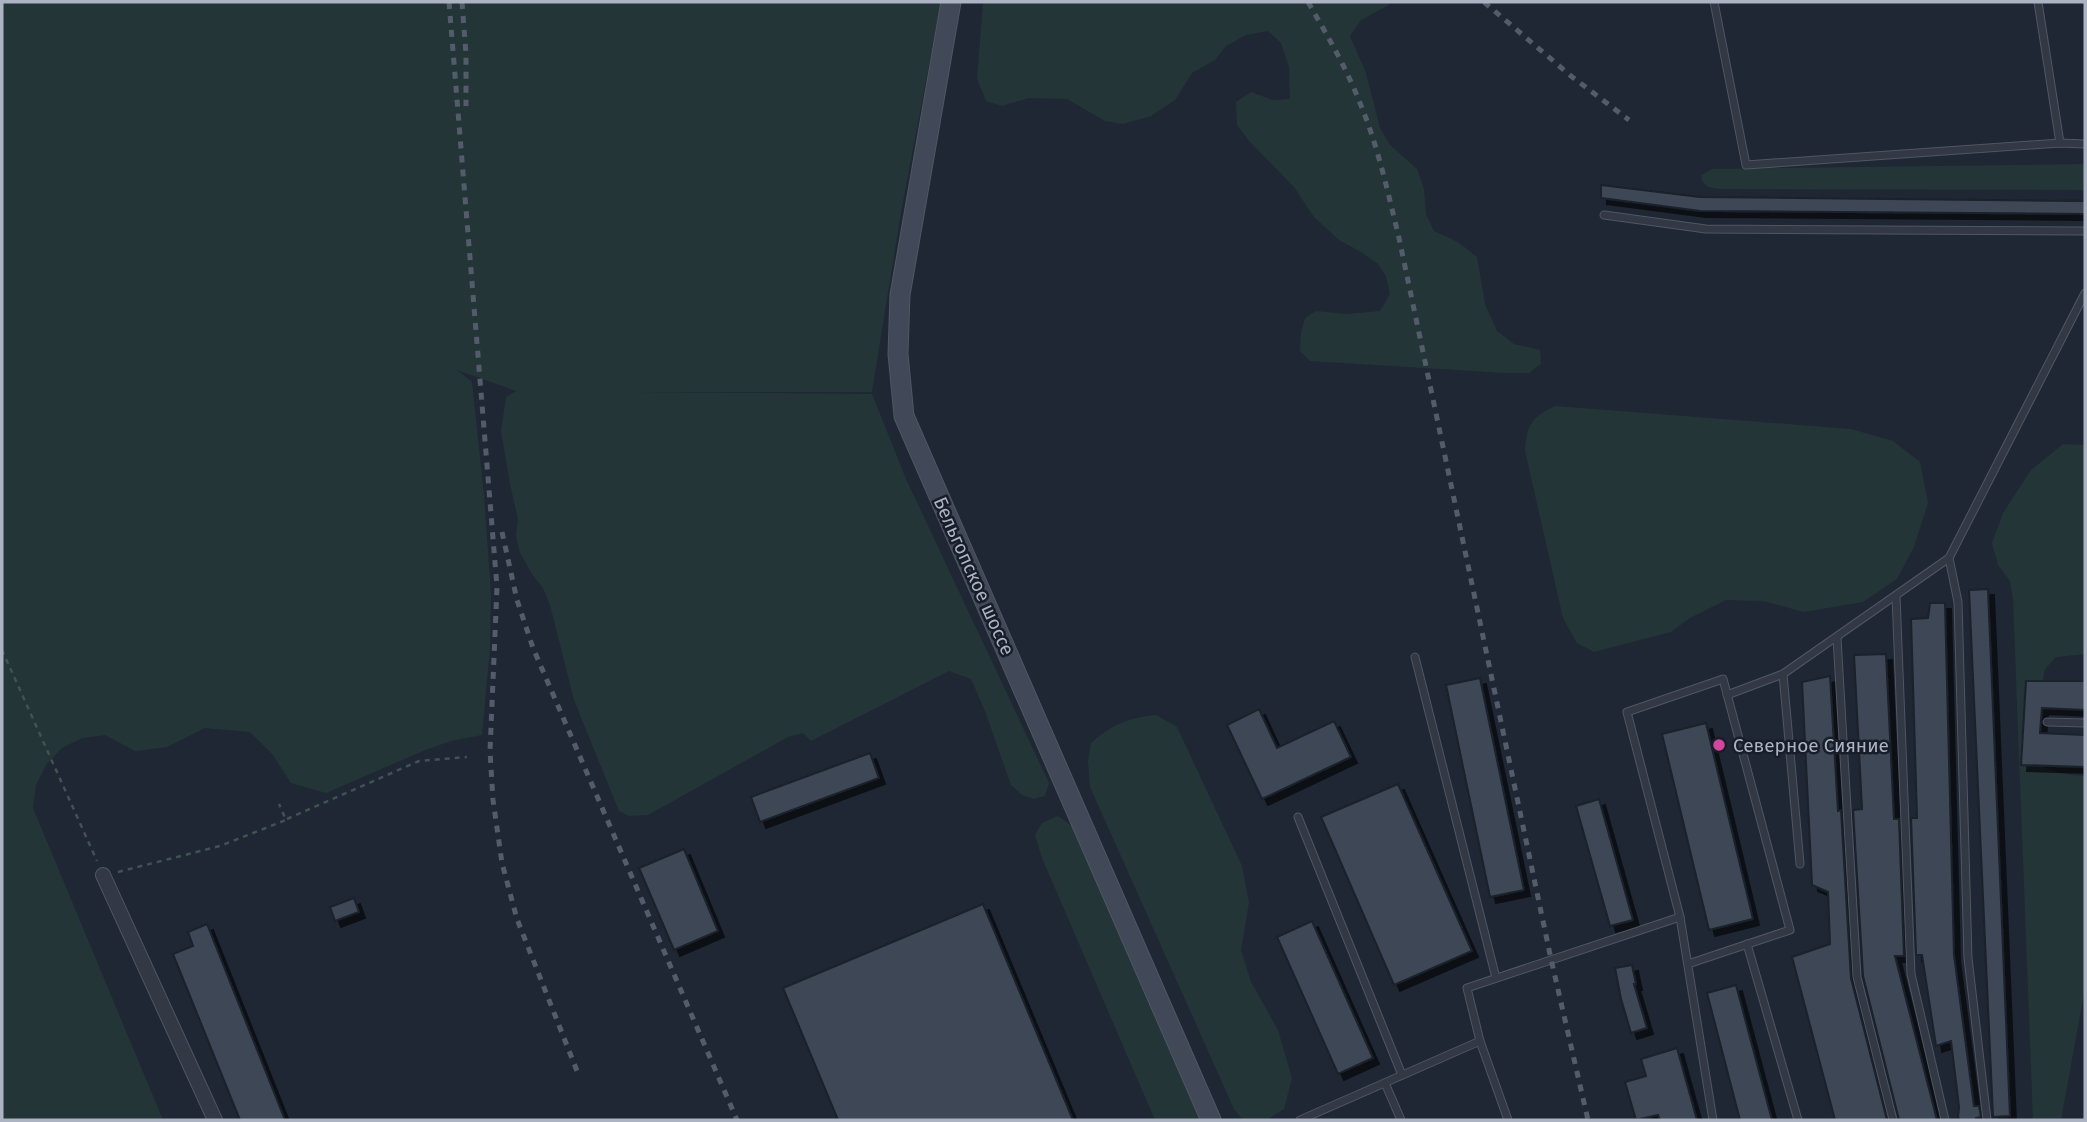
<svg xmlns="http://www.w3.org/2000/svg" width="2087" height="1122" font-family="'Fira Sans',sans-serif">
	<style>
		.green { fill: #243537 }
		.building { fill: #3d4655; stroke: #1a202b; stroke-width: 2; filter: url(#shadow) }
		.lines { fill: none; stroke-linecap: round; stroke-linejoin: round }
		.lane-casing { stroke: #505663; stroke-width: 9 }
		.street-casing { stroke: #505663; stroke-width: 16 }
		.secondary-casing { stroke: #505663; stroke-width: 21 }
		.path { stroke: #415154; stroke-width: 2.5; stroke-dasharray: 5 5; stroke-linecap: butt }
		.lane { stroke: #323944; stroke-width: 7 }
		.street { stroke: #323944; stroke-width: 14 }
		.secondary { stroke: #414857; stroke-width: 19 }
		.rail { stroke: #545c6b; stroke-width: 5; stroke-dasharray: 7 7; stroke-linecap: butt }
		.hotel-dot { fill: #d1479c; stroke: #181e29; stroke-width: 2.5 }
		.labels { text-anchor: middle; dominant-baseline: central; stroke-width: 5; stroke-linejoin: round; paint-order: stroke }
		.street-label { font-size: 19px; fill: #acb3c2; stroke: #181e29 }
		.poi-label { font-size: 19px; fill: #acb3c2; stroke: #181e29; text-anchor: start }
	</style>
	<defs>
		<filter id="shadow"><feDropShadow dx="6" dy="6" stdDeviation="0" flood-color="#0009"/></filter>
	</defs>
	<rect width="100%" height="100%" fill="#1f2734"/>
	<g class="green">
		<polygon points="2,2 941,2 901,212 872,392 631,392 872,394 906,479 1049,783 1045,796 1034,799 1022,795 1011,785 985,711 971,679 949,671 811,741 803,733 788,737 648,815 629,816 619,811 574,700 550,605 543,588 532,574 520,553 516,536 518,519 510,484 501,431 506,397 516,391 457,370 472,382 484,495 491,593 490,648 482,735 451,741 423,751 326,793 291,783 273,755 250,732 205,728 167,747 135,751 105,735 82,738 62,748 46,765 36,785 33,808 163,1120 2,1120"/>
		<polygon points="983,2 1391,2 1389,5 1361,20 1350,36 1366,73 1380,128 1390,145 1417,169 1424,189 1426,214 1434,231 1458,242 1477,257 1485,304 1497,331 1514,344 1540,350 1541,364 1529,373 1505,373 1310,361 1300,351 1301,333 1305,318 1316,311 1346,314 1380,311 1390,294 1386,276 1378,264 1361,252 1339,240 1314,217 1294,187 1250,142 1237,125 1236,102 1251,92 1273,100 1290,99 1289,67 1281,43 1268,31 1246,35 1226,46 1215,60 1192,73 1175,100 1151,116 1123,124 1105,121 1067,99 1029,98 1002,106 986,101 977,79"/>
		<polygon points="2085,164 2085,190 1720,189 1708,187 1702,181 1701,175 1712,169"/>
		<path d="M1555,406l296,23 42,12 27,21 8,41 -14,44 -17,32 -34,23 -59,10 -41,-11 -37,-1 -36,18 -19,14 -77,20 -17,-9 -14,-25 -38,-167c2,-27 6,-33 30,-45z"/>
		<path d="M2063,444l22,1v209l-29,3 -11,12 -5,24 -6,67c16,13 31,15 51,16v212l-24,132h-28l-20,-521 -3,-18 -12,-16 -6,-22 11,-30 28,-43z"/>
		<path d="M1156,715l21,12 65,139 7,36 -8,48 10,32 27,48 14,48 -8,31 -18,11h-23l-9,-11 -144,-322 -2,-26 3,-18c22,-19 37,-25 65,-28z"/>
		<polygon points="1058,816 1076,829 1200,1120 1155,1120 1042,858 1035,835 1042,823"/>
	</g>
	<g class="building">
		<polygon points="1601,185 1700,197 2085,201 2085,214 1700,211 1601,198"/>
		<polygon points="1988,589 2010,1116 1993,1117 1969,590"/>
		<polygon points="1930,603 1945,603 1954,955 1974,1106 1979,1106 1981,1117 1976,1118 1976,1120 1960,1120 1958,1118 1959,1107 1951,1041 1936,1046 1922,955 1916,955 1911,818 1917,818 1911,619 1928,618"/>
		<polygon points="1886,654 1894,819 1899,819 1904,956 1895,956 1937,1120 1899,1120 1863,976 1853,810 1862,809 1854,655"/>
		<polygon points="1830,676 1838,811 1841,810 1851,978 1887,1120 1835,1120 1792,957 1830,944 1828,892 1812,885 1802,682"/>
		<polygon points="1480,678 1524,890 1490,897 1446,685"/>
		<polygon points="2026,681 2085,681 2085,710 2042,708 2040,733 2085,735 2085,767 2021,765"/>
		<polygon points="1259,709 1277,748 1334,721 1351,757 1262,799 1227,725"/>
		<polygon points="1706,723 1753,919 1709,930 1662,734"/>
		<polygon points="870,753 879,778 760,822 751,797"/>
		<polygon points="1398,784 1472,951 1394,985 1321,817"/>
		<polygon points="1599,799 1633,920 1610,926 1576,806"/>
		<polygon points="684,849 718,931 674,950 639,868"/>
		<polygon points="354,898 359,912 335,921 330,907"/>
		<polygon points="983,904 1073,1120 838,1120 783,988"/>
		<polygon points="1312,921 1373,1058 1338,1074 1277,937"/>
		<polygon points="207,924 285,1120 240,1120 173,954 193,946 188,932"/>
		<polygon points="1632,965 1636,984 1634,984 1647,1028 1631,1033 1621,999 1615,968"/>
		<polygon points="1736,985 1772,1120 1740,1120 1707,993"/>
		<polygon points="1677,1048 1697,1120 1660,1120 1658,1115 1636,1120 1625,1082 1646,1076 1641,1059"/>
	</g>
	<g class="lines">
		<defs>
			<g id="lane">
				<polyline points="1714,2 1746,165 2060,143 2085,144"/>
				<polyline points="2038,2 2060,143"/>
				<polyline points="1604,215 1706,229 2085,231"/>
				<polyline points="1949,558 1958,602 1968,958 1987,1120"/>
				<polyline points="1896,596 1911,974 1945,1120"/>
				<polyline points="1837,638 1857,977 1893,1120"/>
				<polyline points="1415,657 1496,978"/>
				<polyline points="1727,695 1783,674"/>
				<polyline points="2047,722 2085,723"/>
				<polyline points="1298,817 1402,1075"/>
				<polyline points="1800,864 1783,674 1949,558 2085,293"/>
				<polyline points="1747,944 1798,1120"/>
				<polyline points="1688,964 1790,930 1723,679 1627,712 1680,917 1713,1120"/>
				<polyline points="1385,1083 1401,1120"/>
				<polyline points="1300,1120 1480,1041"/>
				<polyline points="1508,1120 1480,1041 1467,988 1680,917"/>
			</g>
			<polyline id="street" points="103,875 215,1120"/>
			<polyline id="secondary" points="951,2 900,295 898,354 904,416 1211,1120"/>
		</defs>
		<use href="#lane" class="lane-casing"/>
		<use href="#street" class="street-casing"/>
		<use href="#secondary" class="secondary-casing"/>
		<g class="path">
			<polyline points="2,650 97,861"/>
			<polyline points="287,819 419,761 467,757"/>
			<polyline points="118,872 220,846 286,820 279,804"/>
		</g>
		<use href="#lane" class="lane"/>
		<use href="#street" class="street"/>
		<use href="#secondary" class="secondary"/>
		<g class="rail">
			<polyline points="449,2 497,587 490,751 493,800 502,863 517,919 579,1076"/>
			<polyline points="462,2 466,54 466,106"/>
			<path d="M1308,2c19,33 38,65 52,101 18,43 28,90 39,135l152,721 37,161"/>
			<polyline points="1484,2 1571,76 1629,120"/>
			<polyline points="502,532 517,600 533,648 737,1120"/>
		</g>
	</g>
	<circle class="hotel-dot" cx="1719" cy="745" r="7"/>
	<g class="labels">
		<g class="street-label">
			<text transform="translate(974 576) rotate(66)">Бельгопское шоссе</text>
		</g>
		<g class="poi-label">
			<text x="1733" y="745">Северное Сияние</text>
		</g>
	</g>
	<rect width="2087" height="1122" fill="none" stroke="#acb3c2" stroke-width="7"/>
</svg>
